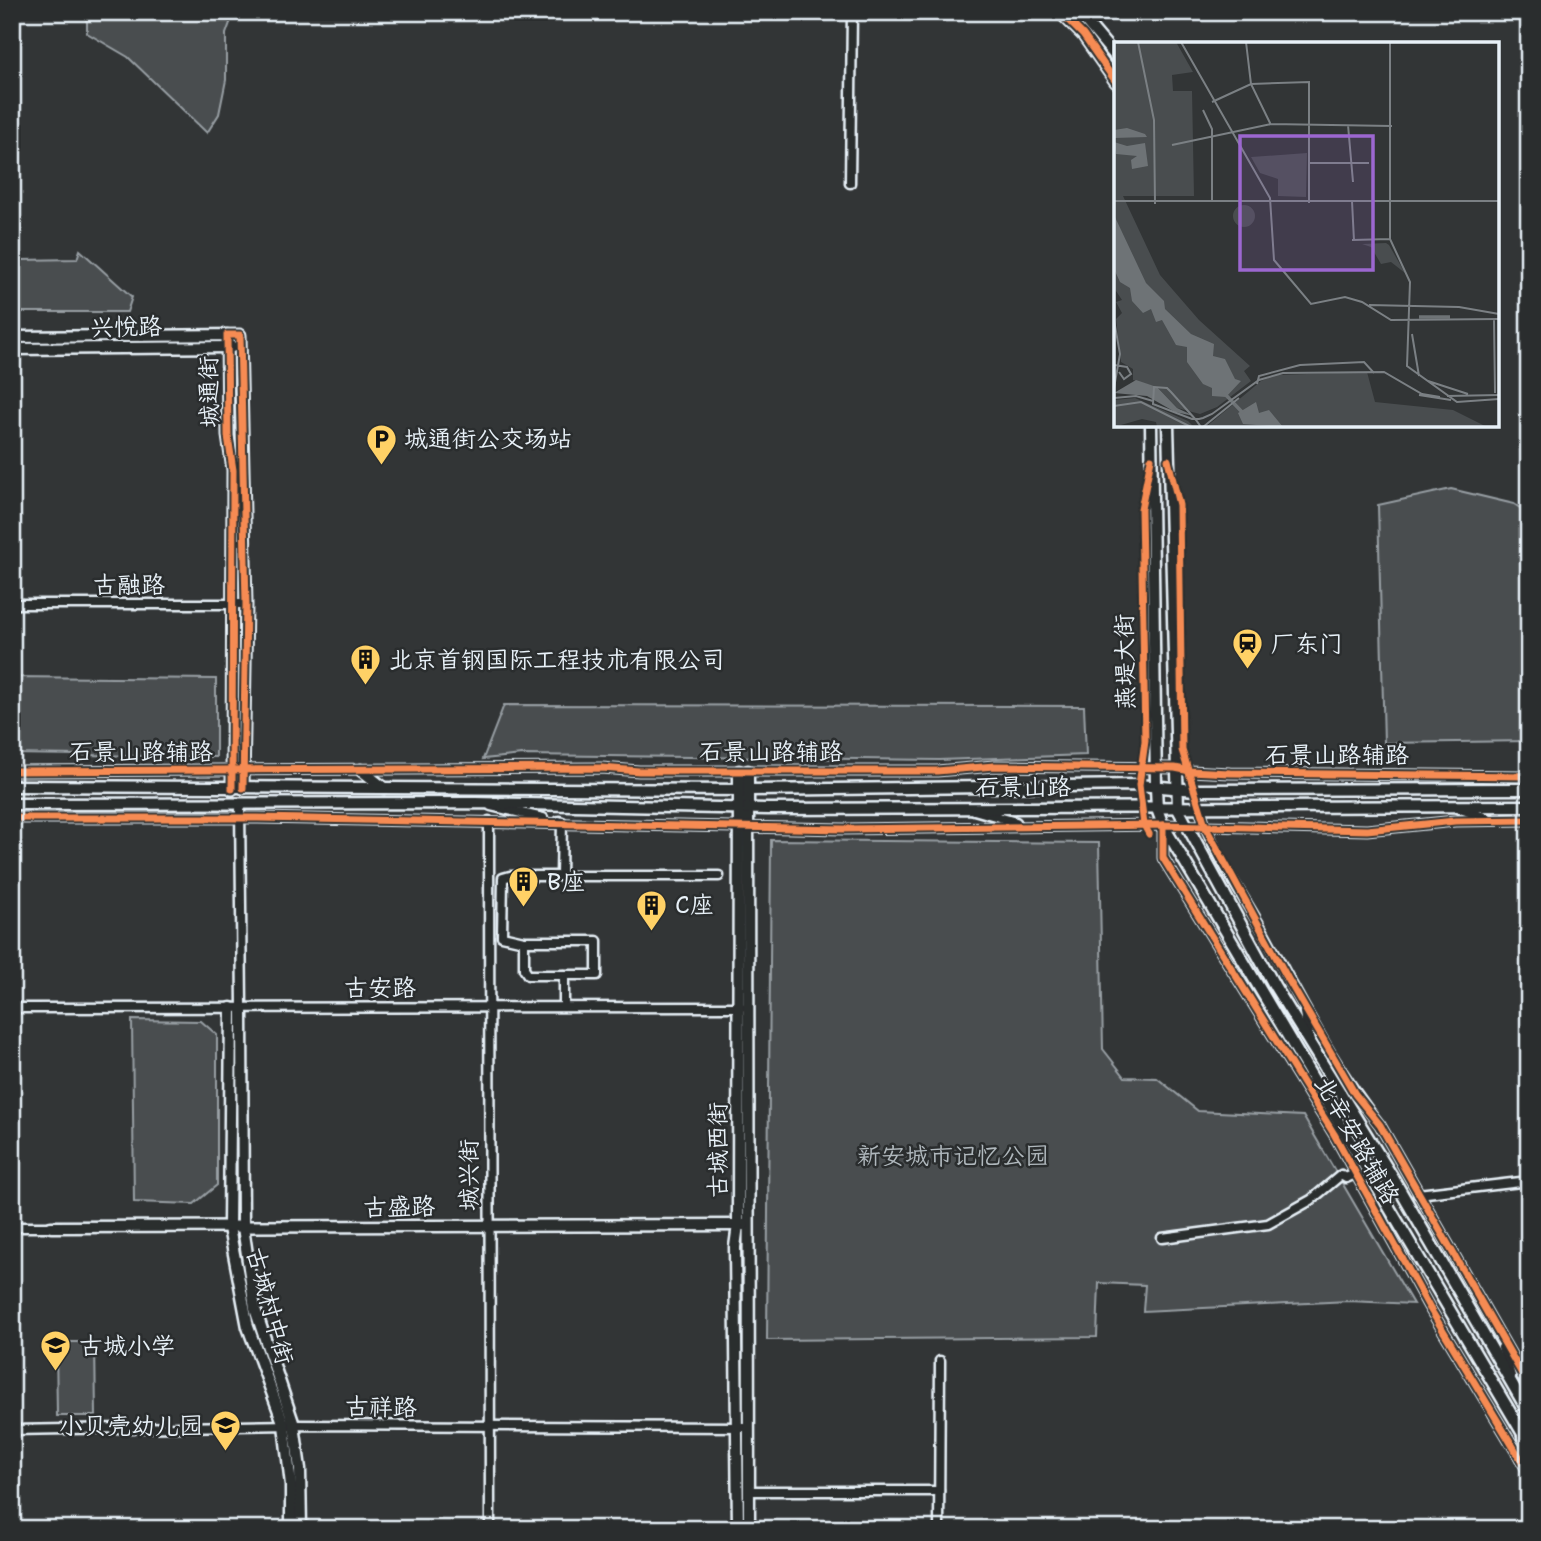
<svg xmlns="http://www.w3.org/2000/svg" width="1541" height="1541" font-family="'Shantell Sans','LXGW WenKai TC',sans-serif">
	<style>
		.green { fill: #494d4f; stroke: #989fa4; stroke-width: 2 }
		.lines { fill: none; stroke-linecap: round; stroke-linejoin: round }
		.minor-casing { stroke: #e8f1f8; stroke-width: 13 }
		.major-casing { stroke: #e8f1f8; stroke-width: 15 }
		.minor { stroke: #2a2d2e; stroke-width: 8 }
		.major { stroke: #2a2d2e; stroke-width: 10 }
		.cycleway-casing { stroke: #2a2d2e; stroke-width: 11 }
		.cycleway { stroke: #f68b52; stroke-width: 7 }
		.labels { text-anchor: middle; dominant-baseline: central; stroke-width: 5; stroke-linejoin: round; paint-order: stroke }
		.street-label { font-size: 24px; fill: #e8f1f8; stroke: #2a2d2e }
		.poi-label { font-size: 24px; fill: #e8f1f8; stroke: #2a2d2e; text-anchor: start }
		.park-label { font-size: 24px; fill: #b0b8bd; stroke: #2a2d2e }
		.inset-river { fill: none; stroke: #6e7376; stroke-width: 3.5 }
		.inset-road { fill: none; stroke: #7b8084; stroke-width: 2 }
		.view { fill: #9c67d0; fill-opacity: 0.15; stroke: #9c67d0; stroke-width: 3.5 }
		.inset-edge { fill: none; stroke: #e8f1f8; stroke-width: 3.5 }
	</style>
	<rect width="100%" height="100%" fill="#323536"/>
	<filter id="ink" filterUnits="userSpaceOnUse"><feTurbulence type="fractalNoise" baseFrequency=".0143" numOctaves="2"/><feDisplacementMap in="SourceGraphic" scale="14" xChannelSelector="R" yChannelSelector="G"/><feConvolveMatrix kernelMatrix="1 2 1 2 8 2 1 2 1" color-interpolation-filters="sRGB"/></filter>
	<g filter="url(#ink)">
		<g class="green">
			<polygon points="82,12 234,12 226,34 226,80 219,114 207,133 128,57 87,33 87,22"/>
			<polygon points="12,185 17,185 21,260 77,259 80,250 132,297 127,312 12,312"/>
			<polygon points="1451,489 1514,504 1529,514 1529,741 1384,743 1378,505"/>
			<polygon points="12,677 216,679 216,757 12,754"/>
			<polygon points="504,705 1084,706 1086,755 939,760 522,755 483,759"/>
			<polygon points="771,840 1099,843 1103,1049 1125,1077 1157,1078 1198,1111 1303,1116 1413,1304 1349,1301 1143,1311 1145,1285 1099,1283 1097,1337 767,1340"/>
			<polygon points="132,1020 201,1021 217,1035 217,1185 194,1204 134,1202"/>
			<polygon points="56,1342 95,1342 96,1416 57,1416"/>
		</g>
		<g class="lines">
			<defs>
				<g id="minor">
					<polyline points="850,183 852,12"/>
					<polyline points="12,604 246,604"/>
					<polyline points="12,771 602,768 639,771 937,771 994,766 1175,768 1190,771 1230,773 1529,776"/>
					<polyline points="240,804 242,1008"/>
					<polyline points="491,806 543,818"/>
					<path d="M1200,809c14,49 46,89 69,133 34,62 66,127 111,183l149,261"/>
					<polyline points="1460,809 1491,819"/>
					<polyline points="974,810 1016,822"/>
					<polyline points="12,818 258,818 844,829 1163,825 1367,830 1455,821 1529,820"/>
					<polyline points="489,821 490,1529"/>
					<polyline points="559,821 562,822 561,876"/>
					<polyline points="1163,825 1163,858 1334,1134 1429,1307 1529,1473"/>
					<polyline points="524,941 502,936 503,878 510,876 719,876"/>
					<polygon points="524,941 597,941 597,975 528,975 524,969"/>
					<polyline points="564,975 564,1005"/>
					<polyline points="12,1008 741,1007"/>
					<polyline points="1304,1013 1310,1042"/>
					<polyline points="1418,1194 1529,1181"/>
					<polyline points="12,1227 51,1227"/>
					<polyline points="1162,1238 1268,1224 1311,1200 1341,1175 1346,1178 1355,1174"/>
					<polyline points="1502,1348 1511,1376"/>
					<polyline points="12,1430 294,1425 749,1427"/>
					<polyline points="1522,1436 1528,1468"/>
					<polyline points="749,1491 939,1491"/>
					<polyline points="939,1529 940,1361"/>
				</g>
				<g id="major">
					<polyline points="1060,12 1083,35 1116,82"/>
					<polyline points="1078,12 1116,57"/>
					<polyline points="227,335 228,436 233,470 232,789"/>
					<polyline points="12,337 240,335 246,604 243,788"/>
					<polyline points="12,349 232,347"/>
					<polyline points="1151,425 1156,787 1157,809 1163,825 1529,1444"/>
					<polyline points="1168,425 1178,809 1275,987 1393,1178 1529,1413"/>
					<polyline points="361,770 384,788"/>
					<polyline points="748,771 749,1529"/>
					<polyline points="12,786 749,790 1139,785 1195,790 1529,789"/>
					<polyline points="12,804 475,803 768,809 1529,806"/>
					<polyline points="231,1008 229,1228 248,1327 284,1425 291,1485 291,1529"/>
					<polyline points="242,1008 243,1227 255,1309 294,1425 300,1469 301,1529"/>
					<polyline points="51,1227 744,1225"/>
					<polyline points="738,1529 735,1247 738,1225 739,771"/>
				</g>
			</defs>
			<use href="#minor" class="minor-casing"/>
			<use href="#major" class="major-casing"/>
			<use href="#minor" class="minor"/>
			<use href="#major" class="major"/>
			<defs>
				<g id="cycleway">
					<polyline points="1060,12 1083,35 1116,82"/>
					<polyline points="1168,460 1179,505 1182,750 1206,828 1288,979 1355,1094 1380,1125 1529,1386"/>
					<polyline points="12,771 602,768 639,771 937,771 994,766 1175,768 1190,771 1230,773 1529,776"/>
					<polyline points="232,789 233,470 228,436 227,335 240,335 246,604 243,788"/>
					<polyline points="12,818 258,818 844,829 1163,825 1367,830 1455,821 1529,820"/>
					<polyline points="1163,825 1163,858 1334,1134 1429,1307 1529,1473"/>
					<polyline points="1149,834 1144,825 1139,785 1145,741 1141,509 1151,459"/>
				</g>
			</defs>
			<use href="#cycleway" class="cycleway-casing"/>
			<use href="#cycleway" class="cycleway"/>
		</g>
	</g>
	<defs>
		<symbol id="parking-pin" viewBox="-11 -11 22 30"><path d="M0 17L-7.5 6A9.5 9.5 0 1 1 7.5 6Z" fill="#ffd166" stroke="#2a2d2e"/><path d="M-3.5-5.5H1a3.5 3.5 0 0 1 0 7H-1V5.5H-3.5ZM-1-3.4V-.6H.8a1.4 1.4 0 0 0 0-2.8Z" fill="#111"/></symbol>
		<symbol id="station-pin" viewBox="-11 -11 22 30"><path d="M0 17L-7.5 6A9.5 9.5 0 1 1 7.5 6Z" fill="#ffd166" stroke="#2a2d2e"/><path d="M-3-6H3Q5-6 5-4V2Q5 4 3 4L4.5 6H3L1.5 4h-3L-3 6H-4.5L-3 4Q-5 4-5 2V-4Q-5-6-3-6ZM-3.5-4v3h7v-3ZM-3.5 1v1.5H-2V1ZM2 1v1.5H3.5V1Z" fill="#111"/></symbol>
		<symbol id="building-pin" viewBox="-11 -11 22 30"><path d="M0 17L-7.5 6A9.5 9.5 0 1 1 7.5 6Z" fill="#ffd166" stroke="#2a2d2e"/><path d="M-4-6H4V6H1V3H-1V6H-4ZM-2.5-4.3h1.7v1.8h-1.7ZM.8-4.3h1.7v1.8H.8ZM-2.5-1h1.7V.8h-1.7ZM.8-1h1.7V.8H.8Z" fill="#111"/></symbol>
		<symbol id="school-pin" viewBox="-11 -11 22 30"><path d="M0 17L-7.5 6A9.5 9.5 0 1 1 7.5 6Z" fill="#ffd166" stroke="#2a2d2e"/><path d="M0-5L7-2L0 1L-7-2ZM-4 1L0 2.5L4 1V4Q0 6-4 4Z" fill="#111"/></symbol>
	</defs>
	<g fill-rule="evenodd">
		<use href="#parking-pin" x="364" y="422" width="35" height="47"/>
		<use href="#station-pin" x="1230" y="626" width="35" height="47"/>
		<use href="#building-pin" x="348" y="642" width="35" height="47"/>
		<use href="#building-pin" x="506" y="864" width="35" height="47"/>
		<use href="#building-pin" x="634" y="888" width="35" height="47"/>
		<use href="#school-pin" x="38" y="1328" width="35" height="47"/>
		<use href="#school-pin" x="208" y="1408" width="35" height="47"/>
	</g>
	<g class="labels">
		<g class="street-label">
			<text transform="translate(126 327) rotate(-1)">兴悦路</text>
			<text transform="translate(209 392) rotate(-91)">城通街</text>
			<text x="129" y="585">古融路</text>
			<text transform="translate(1125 662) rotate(-91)">燕堤大街</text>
			<text x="141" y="752">石景山路辅路</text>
			<text x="771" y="752">石景山路辅路</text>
			<text x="1337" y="755">石景山路辅路</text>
			<text x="1023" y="787">石景山路</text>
			<text x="380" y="988">古安路</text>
			<text transform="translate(1357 1140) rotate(60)">北辛安路辅路</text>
			<text transform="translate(718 1150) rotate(-90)">古城西街</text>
			<text transform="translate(469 1175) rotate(-90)">城兴街</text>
			<text transform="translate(399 1207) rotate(-1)">古盛路</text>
			<text transform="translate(270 1306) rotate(75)">古城村中街</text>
			<text transform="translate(381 1407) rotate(1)">古祥路</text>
		</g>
		<g class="poi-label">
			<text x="404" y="439">城通街公交场站</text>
			<text x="1271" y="644">厂东门</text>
			<text x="389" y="660">北京首钢国际工程技术有限公司</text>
			<text x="547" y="882">B座</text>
			<text x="675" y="905">C座</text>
			<text x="79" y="1346">古城小学</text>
			<text x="203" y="1426" text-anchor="end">小贝壳幼儿园</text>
		</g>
		<g class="park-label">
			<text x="953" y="1156">新安城市记忆公园</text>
		</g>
	</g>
	<g transform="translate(1114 42)">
		<rect width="385" height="385" fill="#323536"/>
		<path d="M0,0h62l17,30 -21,3 1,16h19l2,105h-71l37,79 39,45 51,46 -6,5 7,10 -34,26 -17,7 -23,-6 -20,-21 -24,-7v-11l-12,-7 -5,-43 6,-6 -6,-11 6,-2 -8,-12zM193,111l-1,44 -28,-1v-17l-18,-6 -9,-16zM119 174a11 11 0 1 1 22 0a11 11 0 1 1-22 0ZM272,201l3,2 16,28 -14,-11 -10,2 -10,-17 -9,-3zM253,330l8,30 78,8 34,17h-281l55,-46 15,-6zM21,356l53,23 6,6h-37l-1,-5 -14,-3 -28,8v-27z" fill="#494d4f"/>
		<path d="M13,86l18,6 2,3 -33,1v-8zM0,100l13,4 18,-3 3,23 -16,3 -1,-9 6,-4 -21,-2zM0,173l32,68 18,18 1,8 26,25 23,10 -1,12 12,3 10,20 6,2 -15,16 -14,-1v-8l-9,-4 -16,-22v-15l-11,-2 -14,-25 -6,2 -5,-13 -8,4 -11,-12 -2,-13 -10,-6 -6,-13zM22,338l21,7 20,21 17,8 -19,-4 -28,-16 -33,-3zM142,360l3,11 10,-3 14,17 -40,-3 -5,-11z" fill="#6e7376"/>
		<path class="inset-river" d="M305,275h31M109,350l20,21"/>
		<path class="inset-road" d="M24,0l16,78 1,84M67,0l89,156 4,62 37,44 34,-7 17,5 29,18 108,-1M132,0l5,42 20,41M276,0v197l20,43 -3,84 50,36 42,-3M98,60l39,-18 58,-2v121M89,68l9,19v73M234,83l5,57M58,103l99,-21 121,2M194,121h61M0,159h385M238,159l2,40M238,198l38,-1M255,263l90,2 40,7M0,278l6,34 -6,34M380,278l1,73M298,292l7,42M0,323l13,2 4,7 -7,5 -5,-7M314,339l40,13M143,342l2,-8 41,-11 64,-3 10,11M305,353l32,5M333,354l52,-1M0,356l22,-2 17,5M0,364l27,-4 50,25M87,385l-5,-7 -25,-28 -4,-4 -13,-1 -1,17 39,15h7l4,-1 9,-4 47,-34 24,-7 101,-1 38,22 18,3M89,385l36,-29"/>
		<path class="view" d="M126,94h133v134h-133z"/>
		<rect width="385" height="385" class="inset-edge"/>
	</g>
	<rect width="1541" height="1541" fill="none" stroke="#2a2d2e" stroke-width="42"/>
	<rect x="21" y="21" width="1499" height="1499" fill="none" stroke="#e8f1f8" stroke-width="2.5" filter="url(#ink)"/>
</svg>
